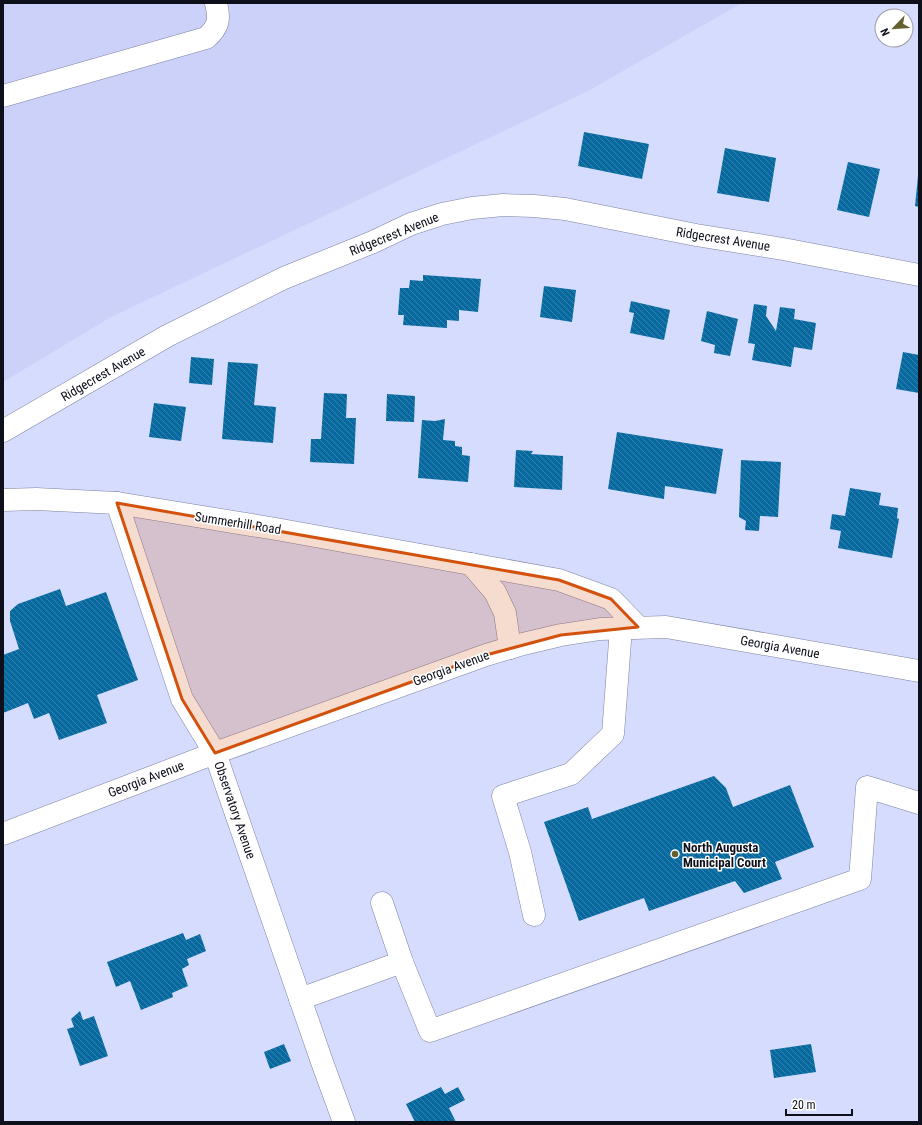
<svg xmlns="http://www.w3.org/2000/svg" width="922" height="1125" font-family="'Roboto Condensed',sans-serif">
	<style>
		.built { fill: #cbd1f9 }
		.building { fill: url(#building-back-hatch) }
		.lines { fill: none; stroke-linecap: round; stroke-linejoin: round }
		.minor-casing { stroke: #7d82a0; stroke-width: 23 }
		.major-casing { stroke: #7d82a0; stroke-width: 23 }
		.minor { stroke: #fff; stroke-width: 22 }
		.major { stroke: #fff; stroke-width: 22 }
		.marked { fill: #d2520d; fill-opacity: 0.2; stroke: #d2520d; stroke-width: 3; stroke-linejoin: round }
		.poi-dot { fill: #65602d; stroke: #fff; stroke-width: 1.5 }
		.labels { text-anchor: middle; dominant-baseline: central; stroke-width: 3; stroke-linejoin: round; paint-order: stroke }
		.street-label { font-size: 13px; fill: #0d0f1a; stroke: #fff }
		.poi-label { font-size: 13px; font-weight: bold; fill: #0d0f1a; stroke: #fff; text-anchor: start }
	</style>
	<defs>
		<pattern id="building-back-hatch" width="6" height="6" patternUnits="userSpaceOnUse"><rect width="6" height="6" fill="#066aa1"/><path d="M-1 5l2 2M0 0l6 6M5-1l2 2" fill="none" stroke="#3b81a8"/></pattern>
	</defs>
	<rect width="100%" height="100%" fill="#d6dcfd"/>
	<polygon class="built" points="3,3 742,3 588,91 111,317 3,382"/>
	<g class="building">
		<polygon points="584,132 649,144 642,179 578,166"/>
		<polygon points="725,148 776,158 769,202 717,193"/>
		<polygon points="848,162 880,169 869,217 837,210"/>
		<polygon points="918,176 919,176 919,207 915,206"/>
		<polygon points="423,275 481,279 478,312 459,310 459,321 447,320 447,328 403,325 404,315 398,315 400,288 409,288 410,280 423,281"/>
		<polygon points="544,286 576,290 572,322 540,317"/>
		<polygon points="631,301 670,310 664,340 630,333 634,313 629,312"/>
		<polygon points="754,304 767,306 766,316 776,331 780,307 795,309 794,319 816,323 812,350 794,347 791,367 752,360 755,344 748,343"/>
		<polygon points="707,311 738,319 730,356 714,353 715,345 701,341"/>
		<polygon points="903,352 919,355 919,393 896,389"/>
		<polygon points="191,357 214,359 212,385 189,383"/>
		<polygon points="228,362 258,364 254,405 276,407 273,443 222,439"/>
		<polygon points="324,393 347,394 346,418 356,418 354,464 310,462 311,439 321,439"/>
		<polygon points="387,394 415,396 414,422 386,421"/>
		<polygon points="154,403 186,407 181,441 149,437"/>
		<polygon points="445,419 443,440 455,441 455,446 462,447 462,455 470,456 468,482 418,478 422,420 435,421"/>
		<polygon points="617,432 723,449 716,494 665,486 664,499 608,489"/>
		<polygon points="516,450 533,451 531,454 563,456 562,490 514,487"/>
		<polygon points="741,460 781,462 778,517 760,516 759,531 745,530 746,521 739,517"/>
		<polygon points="850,488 881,493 879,505 898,508 897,518 899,519 892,558 838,548 841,531 830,529 832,514 845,516"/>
		<polygon points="60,589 66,606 106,592 138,680 97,695 107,723 59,740 49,713 34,719 28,703 3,713 3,655 19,649 10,621 10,611 18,604"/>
		<polygon points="714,776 726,788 733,807 790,785 814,847 775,862 782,879 744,893 735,881 649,911 644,898 579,921 544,822 588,807 592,819"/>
		<polygon points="183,933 186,940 200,934 206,951 187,959 189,965 182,969 188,986 172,993 173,997 141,1010 130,981 116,987 107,962"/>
		<polygon points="80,1011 83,1020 94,1016 108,1056 80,1066 67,1029 74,1027 71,1019"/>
		<polygon points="284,1044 291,1061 270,1069 264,1052"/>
		<polygon points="811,1044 816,1072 774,1078 770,1050"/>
		<polygon points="441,1087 445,1094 458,1087 465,1100 449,1108 456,1122 415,1122 406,1104"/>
	</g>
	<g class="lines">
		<defs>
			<g id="minor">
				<path d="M3,96l203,-58c13,-11 14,-19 10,-35"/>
				<polyline points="3,431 167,336 284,278 373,242 411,224 442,214 472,208 503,205 534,206 565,209 696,235 783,249 919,275"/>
				<polyline points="3,500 36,499 117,503 276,529 559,580 611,599 638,627"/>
				<polyline points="117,503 182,699 215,753 322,1062 344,1122"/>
				<polyline points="471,564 495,592 505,613 510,648"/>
				<polyline points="382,903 402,962 430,1031 860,879 867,787 919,803"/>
				<polyline points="534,915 520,852 503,796 571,774 613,734 621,628"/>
				<polyline points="300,999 402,962"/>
			</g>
			<polyline id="major" points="3,834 215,753 486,655 523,644 561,635 600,629 666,627 919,671"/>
		</defs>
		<use href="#minor" class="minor-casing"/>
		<use href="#major" class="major-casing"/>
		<use href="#minor" class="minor"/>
		<use href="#major" class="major"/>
	</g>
	<path class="marked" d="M117,503l442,77 52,19 27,28 -77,8 -75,20 -271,98 -33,-54z"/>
	<circle class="poi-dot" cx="675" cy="854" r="4"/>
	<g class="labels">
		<g class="street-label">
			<text transform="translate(394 234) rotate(-22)">Ridgecrest Avenue</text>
			<text transform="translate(723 239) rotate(9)">Ridgecrest Avenue</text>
			<text transform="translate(103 374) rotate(-30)">Ridgecrest Avenue</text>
			<text transform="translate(238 523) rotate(9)">Summerhill Road</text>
			<text transform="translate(780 647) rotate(10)">Georgia Avenue</text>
			<text transform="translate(451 668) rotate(-20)">Georgia Avenue</text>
			<text transform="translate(146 779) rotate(-21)">Georgia Avenue</text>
			<text transform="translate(235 810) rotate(71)">Observatory Avenue</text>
		</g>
		<g class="poi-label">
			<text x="683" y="847">North Augusta<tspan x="683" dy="15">Municipal Court</tspan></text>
		</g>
	</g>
	<rect width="922" height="1125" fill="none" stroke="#0d0f1a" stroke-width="8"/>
	<g transform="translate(894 28) rotate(245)"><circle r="19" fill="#ffffff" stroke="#9e9fa3"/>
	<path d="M0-3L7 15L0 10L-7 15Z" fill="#65602d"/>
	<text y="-6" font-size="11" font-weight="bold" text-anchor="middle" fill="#0d0f1a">N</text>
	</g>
	<path d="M786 1109v6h66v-6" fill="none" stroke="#0d0f1a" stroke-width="2"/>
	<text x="792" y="1109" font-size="12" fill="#0d0f1a" stroke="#ffffff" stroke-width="3" paint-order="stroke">20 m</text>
</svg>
